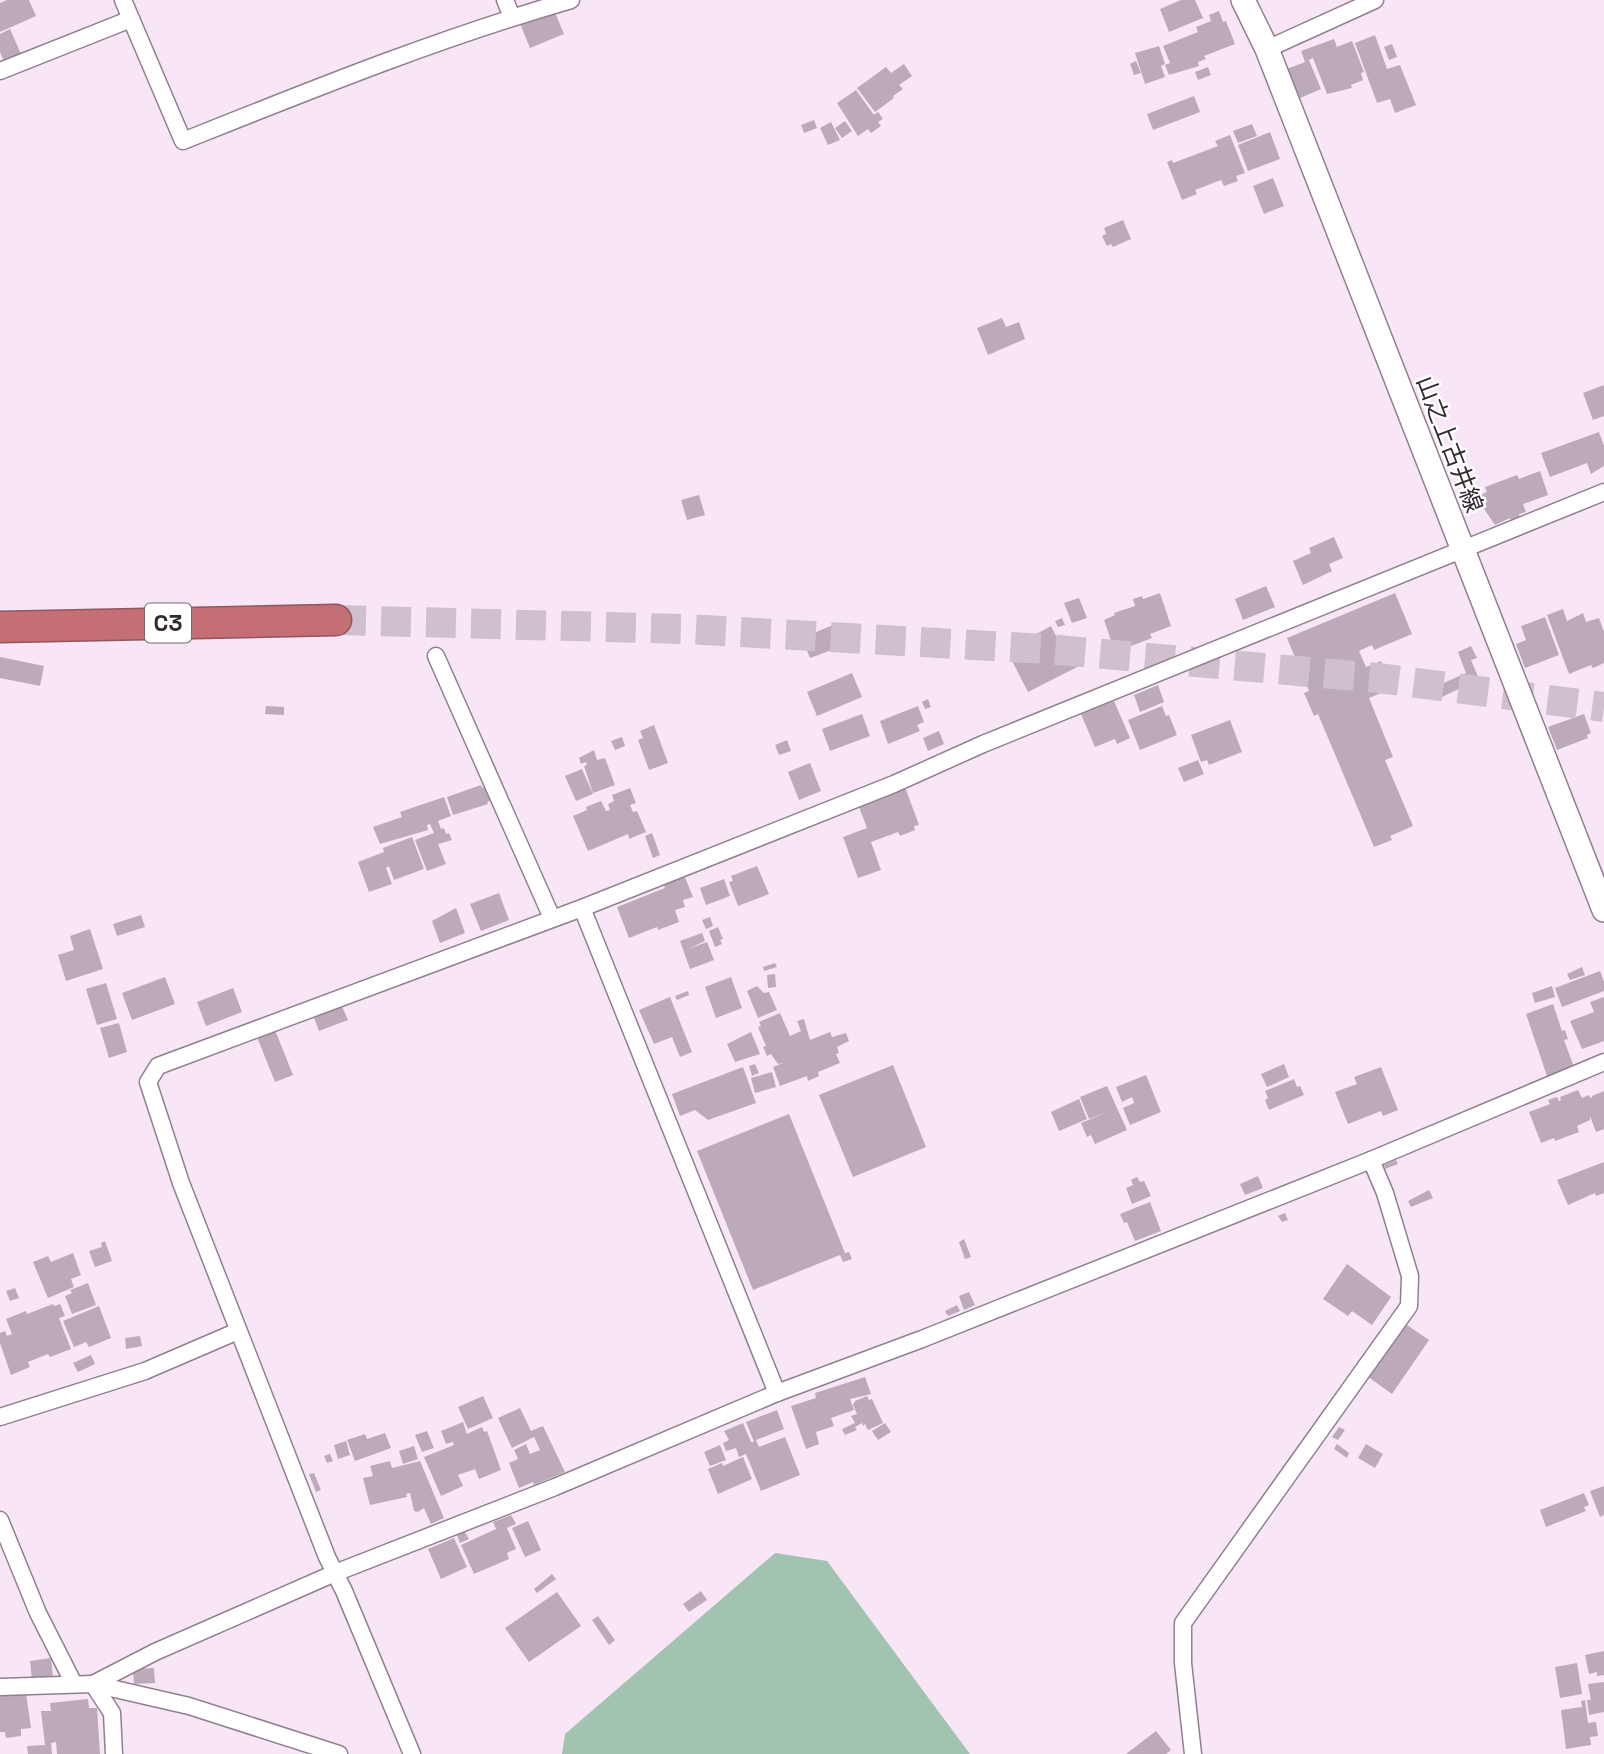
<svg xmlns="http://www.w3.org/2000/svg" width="1604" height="1754" font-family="'Space Grotesk','Noto Sans JP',sans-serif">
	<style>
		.green { fill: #a1c3af }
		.building { fill: #bcaabb }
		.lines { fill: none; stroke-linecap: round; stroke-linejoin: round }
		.motorway-tunnel { stroke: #d0c0cf; stroke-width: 30; stroke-dasharray: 30 15; stroke-linecap: butt }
		.minor-casing { stroke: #90808f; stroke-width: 19 }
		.secondary-casing { stroke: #90808f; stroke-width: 26 }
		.motorway-casing { stroke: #91565e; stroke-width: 33 }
		.minor { stroke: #fff; stroke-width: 16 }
		.secondary { stroke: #fff; stroke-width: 23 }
		.motorway { stroke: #c46e76; stroke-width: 30 }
		.labels { text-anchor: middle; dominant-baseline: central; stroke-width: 5; stroke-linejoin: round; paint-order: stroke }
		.shield { fill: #fff; stroke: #6f6a6e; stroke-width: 2 }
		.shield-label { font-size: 23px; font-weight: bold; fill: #312a30 }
		.street-label { font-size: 24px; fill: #312a30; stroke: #fff }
	</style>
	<rect width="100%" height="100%" fill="#f8e6f7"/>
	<polygon class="green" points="775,1553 827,1561 970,1754 562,1754 565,1734"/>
	<g class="building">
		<polygon points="7,0 29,0 36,16 0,32 0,3"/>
		<polygon points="1181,0 1195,0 1203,18 1169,32 1160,9"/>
		<polygon points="554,10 564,34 530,48 519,21"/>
		<polygon points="1219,11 1223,22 1226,21 1235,44 1204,56 1206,59 1198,62 1199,66 1169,75 1165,65 1170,63 1163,46 1198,32 1196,27 1211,21 1209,15"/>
		<polygon points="10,29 21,54 4,61 0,52 0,34"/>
		<polygon points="1375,35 1387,69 1400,65 1416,105 1395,113 1390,99 1377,103 1355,43"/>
		<polygon points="1334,39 1337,47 1352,41 1364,72 1361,73 1363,80 1351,85 1352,88 1327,94 1313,58 1309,60 1321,89 1298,99 1287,69 1305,62 1301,51"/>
		<polygon points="1392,44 1397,57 1389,60 1384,47"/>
		<polygon points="1159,46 1165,64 1161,66 1165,77 1145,84 1135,53"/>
		<polygon points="1136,61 1141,73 1134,75 1130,64"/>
		<polygon points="904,64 912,76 899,85 903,89 893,96 894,98 875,112 857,88 886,67 891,73"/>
		<polygon points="1208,67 1211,75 1198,80 1195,72"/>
		<polygon points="856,90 874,115 878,112 883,119 878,122 881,126 871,133 868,129 858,136 837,103"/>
		<polygon points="1194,96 1200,112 1153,130 1147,114"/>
		<polygon points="814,120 817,128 804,133 801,125"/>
		<polygon points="845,121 852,131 842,138 835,128"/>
		<polygon points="831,122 840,140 828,145 820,128"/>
		<polygon points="1252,124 1257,136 1238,143 1233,131"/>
		<polygon points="1270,132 1280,159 1248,171 1238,145"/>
		<polygon points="1230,135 1245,173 1236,176 1238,181 1224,186 1221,180 1195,190 1197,194 1182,200 1167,162 1172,160 1173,163 1218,146 1215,141"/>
		<polygon points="1273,178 1284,206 1264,214 1253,186"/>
		<polygon points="1123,220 1131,239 1113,247 1111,244 1107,246 1102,236 1106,234 1104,228"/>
		<polygon points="1002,318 1006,327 1019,322 1025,339 988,355 977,328"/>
		<polygon points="1604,385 1604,416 1593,420 1583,393"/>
		<polygon points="1599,432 1604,446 1604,466 1591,474 1587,463 1550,477 1541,453"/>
		<polygon points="1540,471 1548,495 1523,504 1526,512 1519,514 1521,519 1511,523 1510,518 1495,525 1476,497 1487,492 1485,487 1517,475 1519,479"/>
		<polygon points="699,495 705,515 687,520 681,500"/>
		<polygon points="1334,537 1343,558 1329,564 1332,571 1303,585 1293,561 1311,553 1309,548"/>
		<polygon points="1266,586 1275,607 1243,620 1235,599"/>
		<polygon points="1160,593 1171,626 1150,634 1152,638 1115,652 1104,620 1115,615 1114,613 1135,606 1133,599 1142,596 1143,599"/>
		<polygon points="1395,593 1412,634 1374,650 1372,645 1359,651 1366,667 1381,661 1393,688 1369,698 1393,757 1385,760 1413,826 1390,836 1392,840 1374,847 1318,714 1314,716 1304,693 1309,691 1287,638"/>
		<polygon points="1079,598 1087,618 1072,623 1064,603"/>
		<polygon points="1563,609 1567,621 1583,613 1586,622 1599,618 1604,632 1604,663 1593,668 1591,665 1569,674 1547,615"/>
		<polygon points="1545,617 1559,655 1525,668 1516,644 1526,640 1521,626"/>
		<polygon points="1062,618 1065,625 1058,627 1055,621"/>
		<polygon points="833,625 840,647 810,658 802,638"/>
		<polygon points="1051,626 1059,642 1071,636 1085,663 1028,692 1011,659 1019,655 1020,658 1024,656 1018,644"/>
		<polygon points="1471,646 1477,658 1471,660 1479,679 1438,699 1430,696 1428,690 1466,673 1458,652"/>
		<polygon points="0,657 44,666 40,686 0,678"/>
		<polygon points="852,673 862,697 817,716 807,692"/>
		<polygon points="1158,685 1164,702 1140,712 1134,695"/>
		<polygon points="928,699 931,707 925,709 922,702"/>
		<polygon points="1114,701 1130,738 1117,744 1115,739 1095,747 1081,714"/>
		<polygon points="266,706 284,707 284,715 265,714"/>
		<polygon points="918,706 924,722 917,725 920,731 888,744 880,721"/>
		<polygon points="1162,706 1166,716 1169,715 1177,735 1140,750 1128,720"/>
		<polygon points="862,714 870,736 830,751 822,729"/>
		<polygon points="1584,714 1591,733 1587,735 1588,738 1557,750 1548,727"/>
		<polygon points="1230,720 1242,752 1209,765 1207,760 1201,762 1191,735"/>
		<polygon points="654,725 668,763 649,770 638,740 643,738 640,731"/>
		<polygon points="939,731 944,744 928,751 923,738"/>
		<polygon points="622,737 625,746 615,750 611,741"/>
		<polygon points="787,740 791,751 779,755 775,745"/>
		<polygon points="594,750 597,760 605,758 615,785 593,793 584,766 587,765 586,762 581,764 579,758"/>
		<polygon points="1198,760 1204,774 1184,782 1178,768"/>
		<polygon points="810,763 821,791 799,800 788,772"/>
		<polygon points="582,769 593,794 576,801 565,776"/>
		<polygon points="481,785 482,788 486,786 491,800 487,802 488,804 453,815 447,797"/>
		<polygon points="905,787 919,825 914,826 915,830 900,836 898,832 871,842 881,870 858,878 843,837 867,828 859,807 881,799 880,796"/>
		<polygon points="630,788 636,803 630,805 633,812 637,811 646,832 629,839 628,834 588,851 573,816 587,810 586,807 601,801 606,811 610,810 608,804 614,801 612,795"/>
		<polygon points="444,797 451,816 438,821 441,829 444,828 446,834 449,833 452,840 438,844 446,864 427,871 415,840 434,833 430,824 427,825 428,830 380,844 373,827 402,817 400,812"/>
		<polygon points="652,833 660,855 653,858 645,836"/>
		<polygon points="412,837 424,869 394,880 389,866 386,868 392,884 369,892 358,862 384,852 383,848"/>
		<polygon points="757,866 769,894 738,906 729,882 733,881 731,876"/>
		<polygon points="684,875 693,897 683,900 685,907 675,910 679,922 658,930 657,927 629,938 617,907 665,888 662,881"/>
		<polygon points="724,879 730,896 706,905 700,888"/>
		<polygon points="499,893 509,920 481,931 470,904"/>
		<polygon points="456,908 465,933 440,943 432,921"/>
		<polygon points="141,915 145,927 117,936 113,924"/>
		<polygon points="710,917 713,926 706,929 702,920"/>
		<polygon points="718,927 723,939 720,940 722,944 715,947 709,931"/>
		<polygon points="90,929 103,969 66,981 58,955 74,950 70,936"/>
		<polygon points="702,933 705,941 688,949 707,942 714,960 690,969 680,941"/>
		<polygon points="775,963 777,967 764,971 763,967"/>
		<polygon points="1582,967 1585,975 1570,980 1567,974"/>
		<polygon points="1600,971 1604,982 1604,991 1562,1007 1555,988"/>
		<polygon points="775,974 776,987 768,988 767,975"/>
		<polygon points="165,977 175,1004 132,1020 122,993"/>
		<polygon points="731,977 742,1008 716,1018 705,987"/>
		<polygon points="106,983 117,1019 97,1025 86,989"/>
		<polygon points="757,986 764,993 769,992 777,1010 758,1018 747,991"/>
		<polygon points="1552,986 1555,997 1535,1003 1532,993"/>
		<polygon points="233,988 242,1012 206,1026 197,1002"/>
		<polygon points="688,991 689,995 677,1000 675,996"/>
		<polygon points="670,997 692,1052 680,1057 672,1037 654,1044 639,1010"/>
		<polygon points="1604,997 1604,1041 1582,1049 1570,1021 1594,1012 1590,1002"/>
		<polygon points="341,1004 348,1020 319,1031 313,1015"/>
		<polygon points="1553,1004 1562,1031 1565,1030 1568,1039 1564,1040 1574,1067 1547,1076 1526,1014"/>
		<polygon points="780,1013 790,1036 801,1031 797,1021 804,1019 810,1040 830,1032 832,1037 846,1033 849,1041 837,1047 839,1053 836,1054 840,1063 818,1072 819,1076 808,1081 807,1076 780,1086 773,1067 783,1063 778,1064 771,1054 767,1056 763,1047 766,1046 758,1027 761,1026 759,1022"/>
		<polygon points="119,1023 127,1052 109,1058 100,1028"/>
		<polygon points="275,1030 293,1075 275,1082 257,1037"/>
		<polygon points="751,1032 760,1054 735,1062 727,1044"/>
		<polygon points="755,1064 759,1073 752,1076 749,1066"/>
		<polygon points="1284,1064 1289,1077 1267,1087 1261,1074"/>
		<polygon points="893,1065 926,1147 853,1177 819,1095"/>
		<polygon points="743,1067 756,1103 708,1120 695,1110 680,1116 672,1094"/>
		<polygon points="1381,1067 1398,1110 1383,1116 1381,1111 1348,1124 1335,1092 1357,1084 1354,1077"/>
		<polygon points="772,1072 776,1087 755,1093 751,1078"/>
		<polygon points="1146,1075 1161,1112 1130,1125 1123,1108 1134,1103 1132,1097 1122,1102 1116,1087"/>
		<polygon points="1294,1079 1297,1087 1300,1086 1304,1095 1269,1110 1265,1100 1268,1098 1265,1091"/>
		<polygon points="1107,1086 1127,1130 1095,1144 1091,1135 1087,1137 1081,1123 1110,1111 1089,1119 1080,1097"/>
		<polygon points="1578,1090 1582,1098 1589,1095 1591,1099 1592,1096 1604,1091 1604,1129 1596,1132 1590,1116 1590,1120 1577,1126 1579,1132 1555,1141 1554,1138 1541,1143 1529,1112 1550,1104 1548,1100 1557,1097 1559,1101 1561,1100 1560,1097"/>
		<polygon points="1079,1099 1087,1119 1059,1131 1051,1112"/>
		<polygon points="789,1114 845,1253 849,1252 852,1259 843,1262 840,1255 753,1290 697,1151"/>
		<polygon points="1396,1160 1398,1164 1385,1169 1384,1165"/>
		<polygon points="1604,1162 1604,1193 1596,1196 1595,1193 1568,1205 1557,1180"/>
		<polygon points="1258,1176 1263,1188 1245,1195 1240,1184"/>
		<polygon points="1137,1177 1140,1182 1144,1181 1151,1196 1132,1204 1126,1188 1133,1185 1131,1180"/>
		<polygon points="1429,1190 1433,1198 1411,1207 1408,1201"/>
		<polygon points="1150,1202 1161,1231 1135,1241 1127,1222 1124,1223 1120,1214"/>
		<polygon points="1285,1213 1288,1220 1282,1222 1278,1216"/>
		<polygon points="964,1239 971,1257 965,1259 959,1242"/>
		<polygon points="105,1241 112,1261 95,1267 89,1251 102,1247 101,1243"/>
		<polygon points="73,1253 81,1275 71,1279 74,1287 48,1298 33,1262 48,1256 51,1262"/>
		<polygon points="1347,1264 1391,1297 1372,1325 1352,1311 1348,1316 1323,1299"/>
		<polygon points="88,1283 96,1305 72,1314 65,1296 72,1293 70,1290"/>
		<polygon points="15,1288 19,1298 10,1301 6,1291"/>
		<polygon points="969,1292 975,1305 964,1310 959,1296"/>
		<polygon points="53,1304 54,1306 60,1304 65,1316 59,1318 71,1349 50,1357 48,1354 28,1362 30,1367 11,1375 0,1343 0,1333 5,1331 7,1336 12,1334 6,1319 26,1311 27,1314"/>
		<polygon points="957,1305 960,1311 948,1316 945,1311"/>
		<polygon points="99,1306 111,1338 89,1347 86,1342 74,1347 63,1321"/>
		<polygon points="1404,1323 1429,1340 1392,1394 1367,1376"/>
		<polygon points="140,1336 142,1346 126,1349 125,1338"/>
		<polygon points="91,1355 95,1364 78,1372 73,1363"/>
		<polygon points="865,1377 871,1394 850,1399 854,1410 831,1418 834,1426 816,1432 819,1444 806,1449 791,1406 816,1398 815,1393"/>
		<polygon points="483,1396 493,1418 468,1429 458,1407"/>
		<polygon points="867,1396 869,1400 872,1399 883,1423 868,1430 865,1424 863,1426 862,1423 855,1427 857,1430 845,1435 842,1429 855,1423 851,1416 857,1414 853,1405 855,1401"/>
		<polygon points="520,1408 531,1431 543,1426 565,1472 534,1485 533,1482 519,1488 509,1463 518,1459 514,1450 526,1444 530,1454 540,1450 534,1437 512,1448 498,1418"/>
		<polygon points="777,1410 784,1429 756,1440 759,1447 785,1437 800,1475 761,1491 746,1454 739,1457 736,1448 726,1451 723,1443 729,1440 724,1431 743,1423 751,1442 754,1442 746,1422"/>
		<polygon points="463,1422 467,1434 482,1427 484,1432 487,1431 501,1470 479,1479 475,1469 458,1475 463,1486 441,1496 424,1457 454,1445 453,1442 446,1444 441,1431"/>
		<polygon points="885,1423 891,1432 878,1440 872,1431"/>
		<polygon points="1339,1427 1345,1430 1338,1440 1332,1437"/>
		<polygon points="427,1431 434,1448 422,1452 415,1435"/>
		<polygon points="385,1433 391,1448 355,1461 347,1440 365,1434 367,1439"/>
		<polygon points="346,1441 350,1455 338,1459 334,1445"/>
		<polygon points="1337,1444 1349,1453 1347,1458 1334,1449"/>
		<polygon points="1366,1444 1383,1454 1375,1468 1358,1458"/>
		<polygon points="720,1445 726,1460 710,1466 704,1452"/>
		<polygon points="414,1446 418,1459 403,1464 399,1451"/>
		<polygon points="330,1454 333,1461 327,1463 324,1456"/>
		<polygon points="743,1457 752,1479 718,1494 708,1469 722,1463 723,1466"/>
		<polygon points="390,1461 392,1468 420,1461 444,1518 431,1524 424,1508 418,1512 414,1511 410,1493 406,1494 407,1497 370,1505 363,1478 373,1476 370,1466"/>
		<polygon points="314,1473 321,1490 316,1492 309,1474"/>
		<polygon points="1604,1486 1604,1515 1600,1517 1590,1491"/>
		<polygon points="1584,1493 1589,1505 1584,1507 1586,1511 1546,1527 1540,1510"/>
		<polygon points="511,1515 516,1524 507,1528 516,1549 507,1553 509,1559 474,1574 461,1545 496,1529 493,1522"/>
		<polygon points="528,1521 541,1550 525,1557 512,1528"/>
		<polygon points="465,1532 469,1539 460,1543 457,1535"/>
		<polygon points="454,1538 467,1567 441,1579 428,1549"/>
		<polygon points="552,1574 556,1579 537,1593 534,1589"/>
		<polygon points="701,1591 707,1600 689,1612 683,1604"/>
		<polygon points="557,1592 581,1626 529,1662 505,1628"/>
		<polygon points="598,1616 615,1640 609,1645 592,1620"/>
		<polygon points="1604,1651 1604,1675 1597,1676 1597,1672 1589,1674 1585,1655"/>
		<polygon points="51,1658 53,1678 32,1680 30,1661"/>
		<polygon points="1577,1663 1582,1694 1560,1698 1555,1667"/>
		<polygon points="154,1668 155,1683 134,1684 133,1669"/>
		<polygon points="1604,1682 1604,1712 1589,1715 1587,1700 1591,1700 1588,1684"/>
		<polygon points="26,1693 31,1728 21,1729 21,1736 6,1738 5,1732 0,1732 0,1696"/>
		<polygon points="88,1699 89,1708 97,1708 100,1754 57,1754 56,1742 51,1743 52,1754 28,1754 27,1746 45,1745 41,1711 51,1711 50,1703"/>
		<polygon points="1585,1700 1588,1723 1596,1722 1598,1736 1590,1737 1591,1745 1566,1749 1561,1710 1582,1707 1581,1701"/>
		<polygon points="1156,1731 1171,1750 1166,1754 1126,1754"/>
	</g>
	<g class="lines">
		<polyline class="motorway-tunnel" points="336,620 685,629 1047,649 1378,678 1604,707"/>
		<defs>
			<g id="minor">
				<path d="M123,0l60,141c128,-51 256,-103 388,-141"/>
				<polyline points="505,0 512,17"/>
				<polyline points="1267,49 1375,0"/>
				<polyline points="0,71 131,19"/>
				<polyline points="436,656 552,918"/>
				<polyline points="582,908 777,1393"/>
				<polyline points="0,1417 145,1371 238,1331"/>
				<polyline points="0,1520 38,1613 74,1684"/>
				<polyline points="93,1684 155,1652 335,1573 555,1487 777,1393 922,1339 1371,1160 1604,1062"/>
				<polyline points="93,1684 112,1713 114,1754"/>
				<polyline points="0,1687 93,1684 115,1689 189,1706 339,1754"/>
				<polyline points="412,1754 344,1591 327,1557 181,1183 148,1082 158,1066 582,908 894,784 983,744 1604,492"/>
				<polyline points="1193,1754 1183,1663 1183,1623 1409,1306 1410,1276 1385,1193 1371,1160"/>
			</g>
			<polyline id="secondary" points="1243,0 1267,49 1604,910"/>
			<polyline id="motorway" points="0,627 336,620"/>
		</defs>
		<use href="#minor" class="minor-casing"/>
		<use href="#secondary" class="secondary-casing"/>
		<use href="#motorway" class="motorway-casing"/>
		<use href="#minor" class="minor"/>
		<use href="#secondary" class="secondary"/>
		<use href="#motorway" class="motorway"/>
	</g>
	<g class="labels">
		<rect class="shield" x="145" y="603.5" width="46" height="39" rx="5"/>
		<g class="shield-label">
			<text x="168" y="623">C3</text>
		</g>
		<g class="street-label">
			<text transform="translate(1450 444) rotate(69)">山之上古井線</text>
		</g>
	</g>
</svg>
